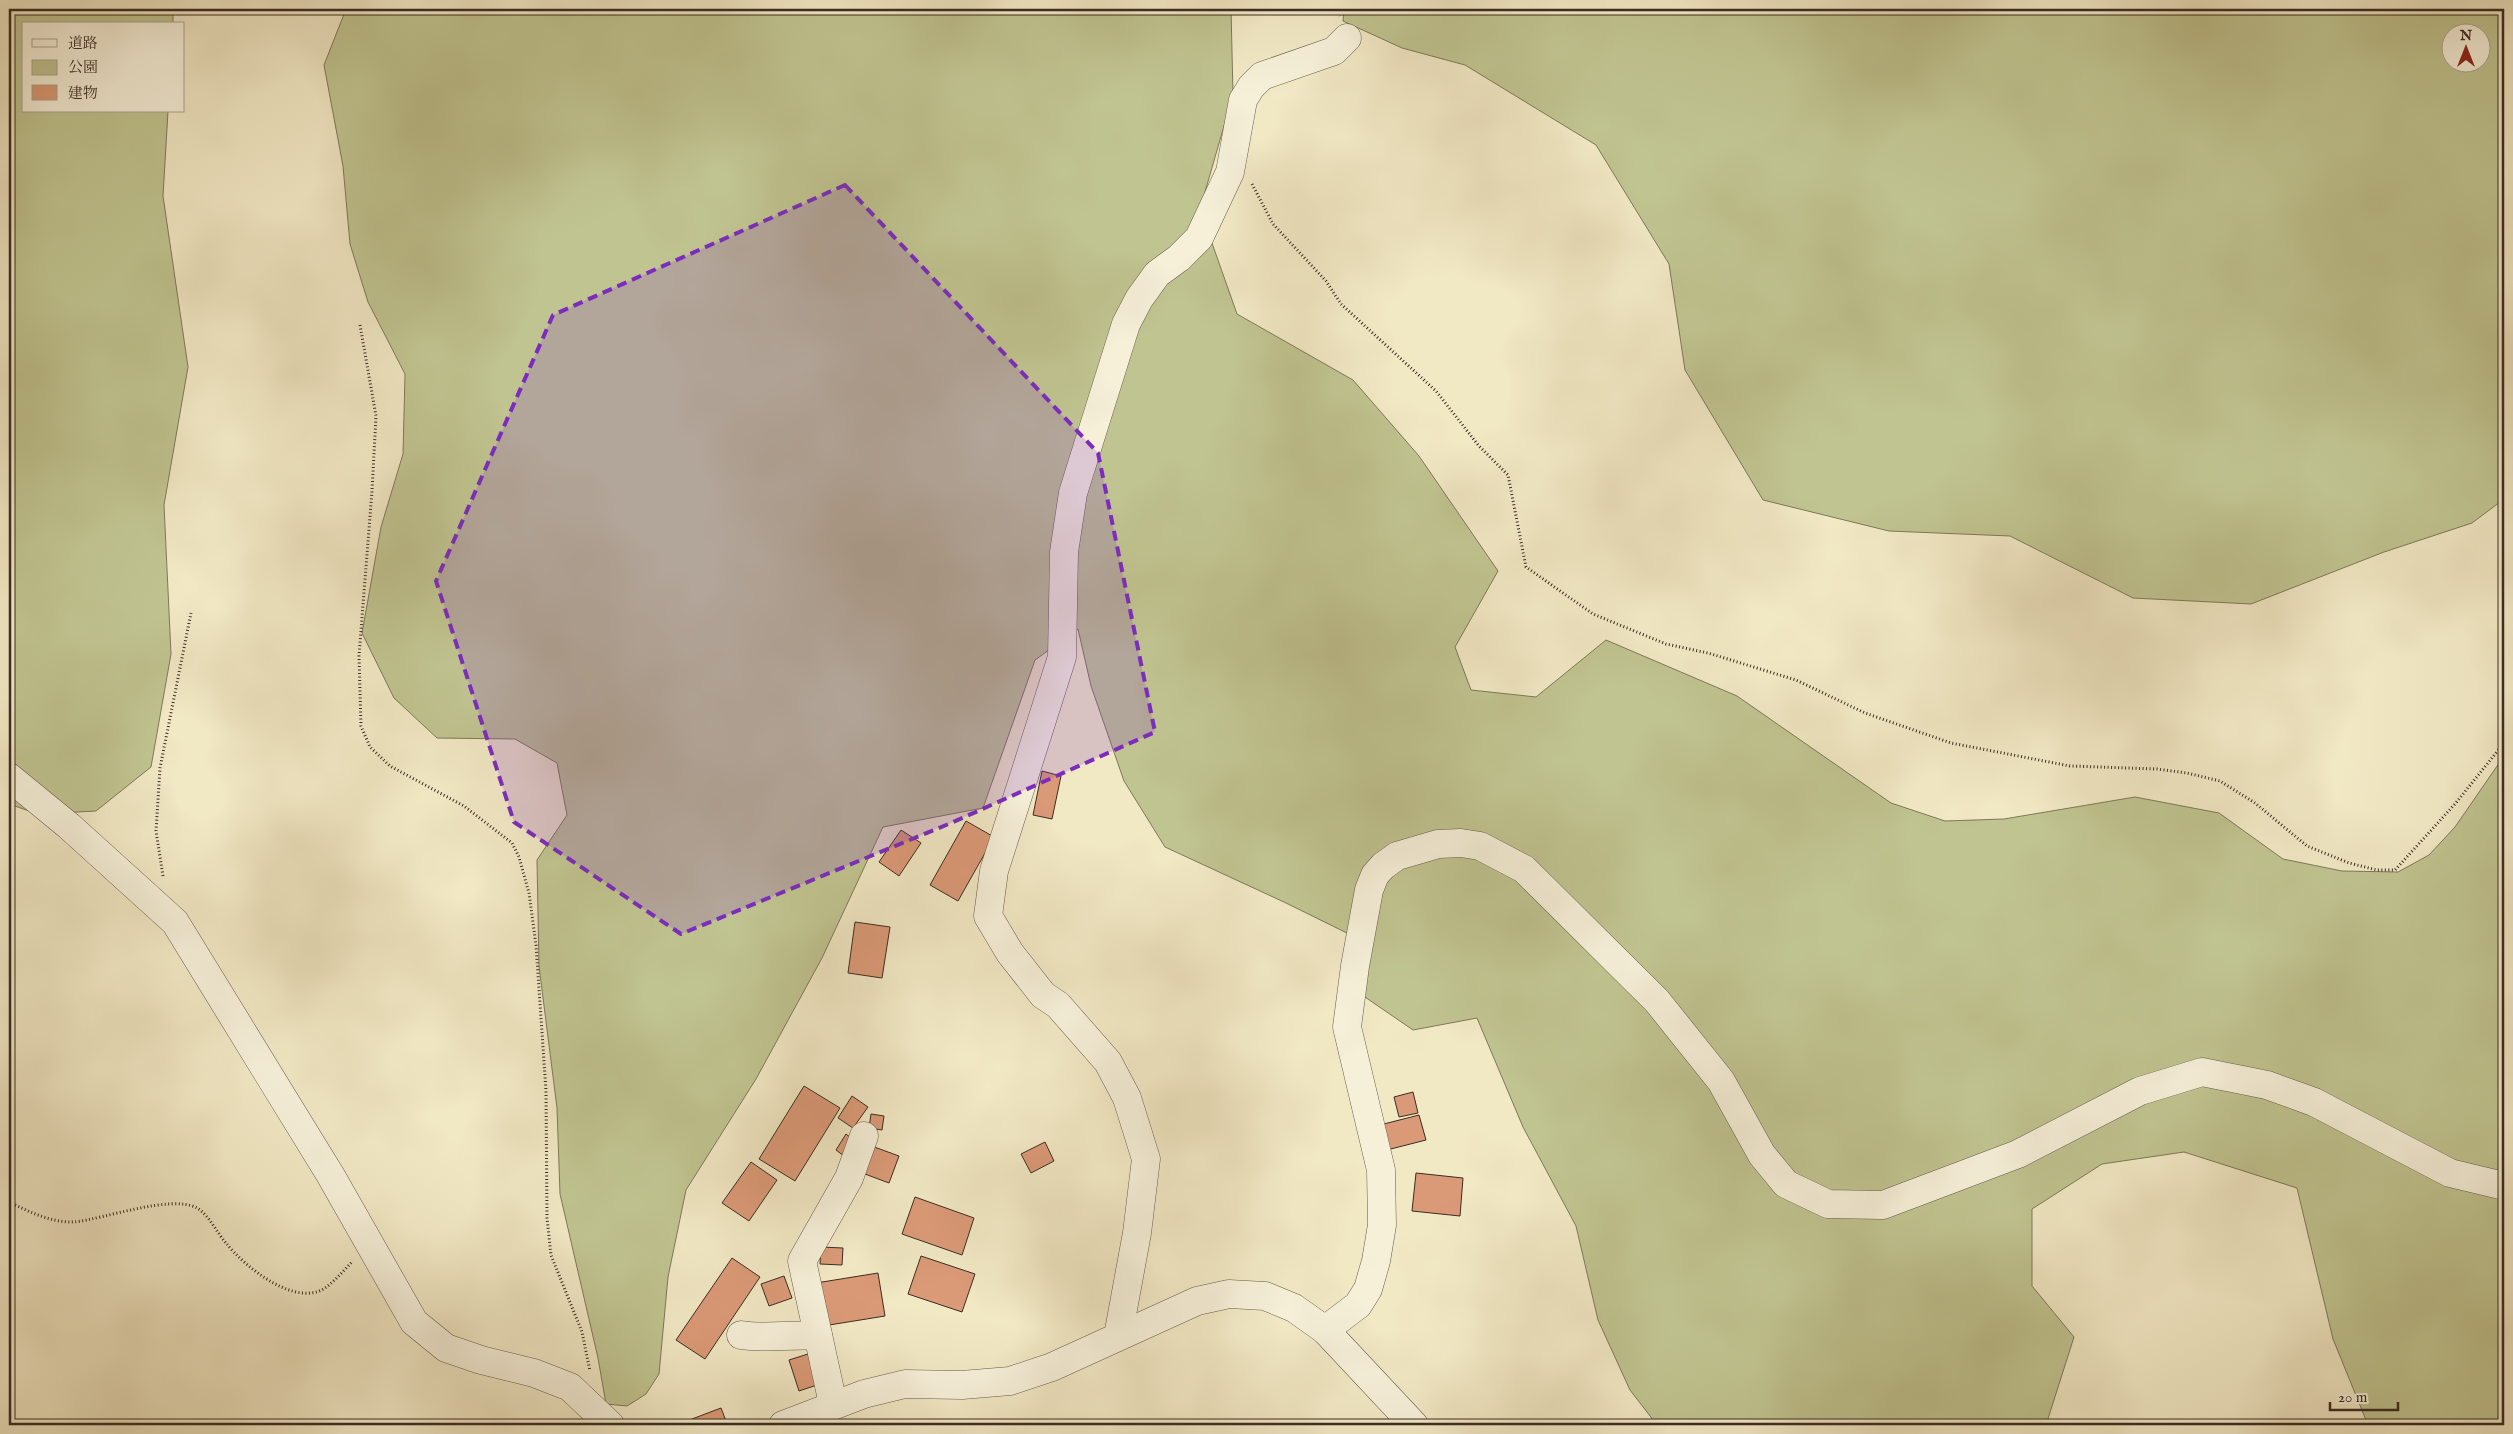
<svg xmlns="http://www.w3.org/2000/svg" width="2513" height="1434" font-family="'IM FELL English','Noto Serif JP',serif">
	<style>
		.green { fill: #c0c490; stroke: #7e785a; fill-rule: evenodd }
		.building { fill: #db9a77; stroke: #3b2c23 }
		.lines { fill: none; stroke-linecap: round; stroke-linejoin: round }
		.minor-casing { stroke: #685b4b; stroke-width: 29 }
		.path { stroke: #3b2c23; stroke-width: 3; stroke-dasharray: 1 2.5; stroke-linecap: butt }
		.minor { stroke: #f6f0d9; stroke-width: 28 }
		.marked { fill: #7b2cbf; fill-opacity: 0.2; stroke: #7b2cbf; stroke-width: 4; stroke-dasharray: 10 6; stroke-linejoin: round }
	</style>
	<rect width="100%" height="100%" fill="#f1e8c4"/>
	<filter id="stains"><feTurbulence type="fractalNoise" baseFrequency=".004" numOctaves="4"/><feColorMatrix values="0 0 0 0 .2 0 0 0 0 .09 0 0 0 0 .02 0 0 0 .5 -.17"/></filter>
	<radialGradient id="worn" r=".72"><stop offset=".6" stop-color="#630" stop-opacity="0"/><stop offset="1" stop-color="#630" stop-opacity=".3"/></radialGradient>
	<g class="green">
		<polygon points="9,9 173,9 173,24 24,24 24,111 168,111 163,196 188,367 164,505 171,654 151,767 96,811 38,814 9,804"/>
		<polygon points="346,9 1231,9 1233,95 1200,209 1237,314 1353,380 1419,456 1498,571 1455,647 1471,690 1536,697 1606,640 1737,696 1891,803 1945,821 2004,819 2135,797 2219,813 2283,859 2342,871 2398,872 2429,855 2455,827 2504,756 2504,1425 2368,1425 2333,1339 2297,1188 2184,1152 2102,1164 2032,1209 2032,1286 2074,1337 2046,1425 1657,1425 1630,1390 1598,1320 1576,1226 1523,1127 1477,1018 1413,1030 1362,995 1355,937 1286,903 1165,847 1124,781 1091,686 1078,629 1035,660 983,808 883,827 822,958 756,1079 686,1190 668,1277 659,1374 646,1394 627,1406 606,1404 598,1358 560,1194 557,1108 539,966 537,860 567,815 557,763 515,739 437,738 394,698 362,633 381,527 403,454 405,374 368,302 350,244 343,166 324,65"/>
		<path d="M1344,9h1160v490l-32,24 -88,29 -133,52 -118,-6 -123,-62 -121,-5 -126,-31 -78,-130 -16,-106 -73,-119 -131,-80 -63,-17 -59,-27zM2450,32h30v30h-30z"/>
	</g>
	<g class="building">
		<polygon points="1042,771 1061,776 1052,819 1033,815"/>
		<polygon points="966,821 994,837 958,901 930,885"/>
		<polygon points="901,830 921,843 899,876 879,862"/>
		<polygon points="855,922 890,927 882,978 848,973"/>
		<polygon points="804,1086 840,1108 795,1181 759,1159"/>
		<polygon points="1413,1092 1418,1113 1399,1117 1394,1097"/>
		<polygon points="852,1096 868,1107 853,1128 838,1118"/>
		<polygon points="871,1114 884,1116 882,1130 869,1128"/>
		<polygon points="1419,1115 1426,1140 1383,1151 1376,1126"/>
		<polygon points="846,1134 855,1141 844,1156 836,1150"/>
		<polygon points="1045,1142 1054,1161 1031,1173 1021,1154"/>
		<polygon points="866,1144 899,1156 889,1183 857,1171"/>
		<polygon points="751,1162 777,1180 749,1221 722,1203"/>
		<polygon points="1416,1173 1463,1178 1460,1216 1412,1211"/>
		<polygon points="915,1197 974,1218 962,1255 902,1234"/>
		<polygon points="821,1247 843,1248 842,1265 820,1264"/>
		<polygon points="921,1256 975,1274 962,1312 908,1294"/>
		<polygon points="732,1258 760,1277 705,1359 676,1340"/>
		<polygon points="878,1273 885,1316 823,1326 816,1283"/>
		<polygon points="784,1276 792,1298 769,1306 761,1284"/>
		<polygon points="808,1354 817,1385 799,1391 789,1360"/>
		<polygon points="721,1408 726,1421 716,1425 695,1425 692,1419"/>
	</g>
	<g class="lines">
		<defs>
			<g id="minor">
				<polyline points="9,777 69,826 175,922 331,1176 414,1322 446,1348 481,1360 534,1373 570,1387 610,1425"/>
				<polyline points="1325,1330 1358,1305 1368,1289 1376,1261 1382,1225 1381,1170 1347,1027 1355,966 1369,890 1375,875 1383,866 1397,856 1438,844 1461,843 1480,846 1524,869 1657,1001 1721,1081 1762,1155 1786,1184 1828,1204 1883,1205 2018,1154 2140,1091 2202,1072 2267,1085 2314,1102 2450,1173 2504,1186"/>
				<path d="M741,1335c25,4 51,-1 77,1"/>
				<polyline points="1118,1336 1137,1233 1146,1159 1127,1098 1108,1062 1058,1005 1043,995 1010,953 988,916 994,871 1062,657 1064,552 1073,493 1126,324 1139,299 1157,274 1179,258 1199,238 1230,172 1243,100 1251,87 1262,76 1334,51 1347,38"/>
				<polyline points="833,1404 802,1261 849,1178 864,1136"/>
				<polyline points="783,1425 864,1394 905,1384 962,1385 1010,1381 1052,1367 1197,1301 1229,1294 1265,1296 1294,1308 1325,1330 1414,1425"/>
			</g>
		</defs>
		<use href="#minor" class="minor-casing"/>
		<g class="path">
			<polyline points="1338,9 1340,16"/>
			<polyline points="1252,184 1273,224 1326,281 1341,304 1436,391 1479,446 1508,475 1526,567 1593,614 1666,644 1708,653 1796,680 1865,713 1951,743 2070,766 2157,769 2187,773 2220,781 2255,803 2307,846 2349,863 2377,870 2395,870 2455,804 2504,743"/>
			<polyline points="360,325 376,416 372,491 359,656 361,726 370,747 390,766 464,806 512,843 519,857 529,893 536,945 546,1091 547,1218 551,1255 582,1332 590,1371"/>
			<polyline points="163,876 156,831 160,768 191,613"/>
			<path d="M9,1202c19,9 42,21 65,20 30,-3 97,-28 123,-14 12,7 20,25 29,35 18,23 69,65 99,45 10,-7 19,-18 28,-27"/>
		</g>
		<use href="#minor" class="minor"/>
	</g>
	<path class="marked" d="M845,185l253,268 57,279 -204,91 -270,111 -167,-112 -78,-241 117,-266z"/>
	<rect width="2513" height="1434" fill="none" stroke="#f1e8c4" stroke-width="30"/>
	<rect x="10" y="10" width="2493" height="1414" fill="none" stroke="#3b2c23" stroke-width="2.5"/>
	<rect x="15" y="15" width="2483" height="1404" fill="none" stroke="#3b2c23"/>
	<rect x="22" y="22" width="162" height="90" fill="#f6f0d9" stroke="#aba290"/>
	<rect x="32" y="39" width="25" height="8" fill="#f6f0d9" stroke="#aba290"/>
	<text x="68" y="48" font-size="15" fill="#3b2c23">道路</text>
	<rect x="32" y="60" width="25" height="15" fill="#c0c490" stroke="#aba290"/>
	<text x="68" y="72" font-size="15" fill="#3b2c23">公園</text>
	<rect x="32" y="85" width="25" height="15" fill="#db9a77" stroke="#aba290"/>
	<text x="68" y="98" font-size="15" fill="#3b2c23">建物</text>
	<g transform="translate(2466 48)"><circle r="24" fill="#f6f0d9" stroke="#aba290"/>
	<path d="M0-4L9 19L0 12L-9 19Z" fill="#8f2418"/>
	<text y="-8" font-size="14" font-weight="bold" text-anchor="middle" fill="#3b2c23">N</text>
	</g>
	<path d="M2330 1402v8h68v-8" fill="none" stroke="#3b2c23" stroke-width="2.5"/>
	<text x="2338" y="1402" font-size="15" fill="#3b2c23" stroke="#f6f0d9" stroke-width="4" paint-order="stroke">20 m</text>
	<rect width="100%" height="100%" filter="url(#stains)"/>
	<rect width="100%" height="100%" fill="url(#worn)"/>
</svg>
